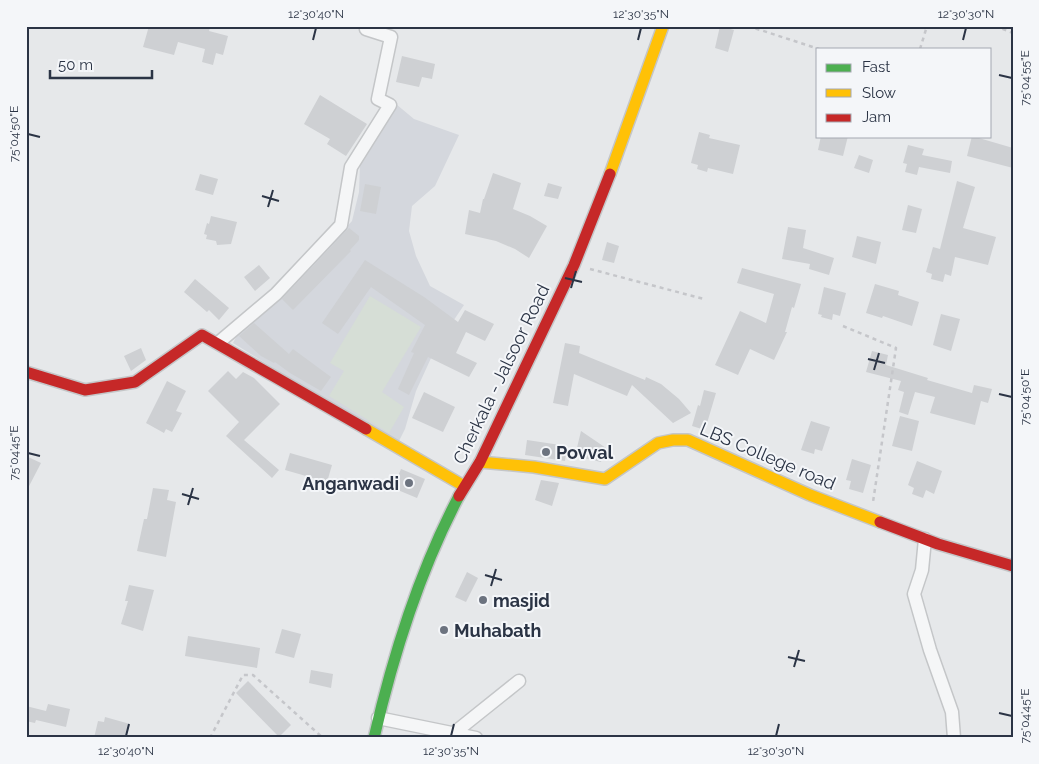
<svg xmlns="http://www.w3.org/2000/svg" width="1039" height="764" font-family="Raleway,sans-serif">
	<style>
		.built { fill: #d4d7dd }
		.green { fill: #d6ded6 }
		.building { fill: #ced0d3 }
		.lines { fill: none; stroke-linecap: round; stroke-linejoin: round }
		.street-casing { stroke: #c4c6c8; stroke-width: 15 }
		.fast-casing { stroke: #c4c6c8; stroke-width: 14 }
		.slow-casing { stroke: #c4c6c8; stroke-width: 14 }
		.jam-casing { stroke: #c4c6c8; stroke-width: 14 }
		.path { stroke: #c5c6ca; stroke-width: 2.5; stroke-dasharray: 4 4; stroke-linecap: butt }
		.street { stroke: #f5f6f7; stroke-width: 12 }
		.fast { stroke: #4caf50; stroke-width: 11 }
		.slow { stroke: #ffc107; stroke-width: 11 }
		.jam { stroke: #c62828; stroke-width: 11 }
		.ticks { fill: none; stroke: #2b3445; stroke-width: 2 }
		.poi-dot { fill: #6c737f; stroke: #f4f6f9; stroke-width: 2 }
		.labels { text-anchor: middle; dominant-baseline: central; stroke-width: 4; stroke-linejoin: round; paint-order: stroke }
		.street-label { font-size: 18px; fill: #2b3445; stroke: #f4f6f9 }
		.poi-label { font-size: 18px; font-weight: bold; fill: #2b3445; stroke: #f4f6f9; text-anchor: start }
		.neatline { fill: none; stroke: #2b3445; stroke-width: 2 }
		.ticks-label { font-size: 12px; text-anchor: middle; fill: #2b3445 }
	</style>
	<rect width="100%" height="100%" fill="#e6e8ea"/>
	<polygon class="built" points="396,104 414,119 459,135 435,186 412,206 409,231 416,256 430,286 464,305 437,345 416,391 405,429 397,445 233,343 241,328 279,299 352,221 359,192 360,164"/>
	<polygon class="green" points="370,296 421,327 382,392 404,407 389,433 329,396 344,371 330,363"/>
	<g class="building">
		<polygon points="149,26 163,26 172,29 172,26 203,26 210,28 209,31 228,36 223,55 216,53 213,65 202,62 205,49 178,42 174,55 143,47"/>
		<polygon points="720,26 734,30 728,52 715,48"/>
		<polygon points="402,56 435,64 432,79 422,77 419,87 396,82"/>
		<polygon points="320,95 367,124 346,156 327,144 330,139 304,124"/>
		<polygon points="699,132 710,135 709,138 740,145 733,174 708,168 707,172 697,169 698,165 691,163"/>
		<polygon points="821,136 848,136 843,156 818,150"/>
		<polygon points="972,136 1013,148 1013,168 967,156"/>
		<polygon points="908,145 924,149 922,155 952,161 950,173 919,167 917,175 905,172 907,164 903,163"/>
		<polygon points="859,155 873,160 869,173 854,168"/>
		<polygon points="493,173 521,183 513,209 530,216 547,226 529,258 515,249 496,241 465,234 469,210 480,213 483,199 484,199"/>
		<polygon points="200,174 218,179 213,195 195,190"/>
		<polygon points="957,181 975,187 963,228 996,237 988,265 955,257 951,276 945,274 943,282 931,279 932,274 926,272 933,247 940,249"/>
		<polygon points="548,183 562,187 558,199 544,196"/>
		<polygon points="365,184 381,187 376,214 360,211"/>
		<polygon points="908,205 922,209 916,233 902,230"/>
		<polygon points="211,216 237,222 231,244 217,245 216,241 206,239 207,235 204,234 207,223 209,224"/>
		<polygon points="788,227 806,230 803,248 834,258 829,275 809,269 810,264 782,259"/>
		<polygon points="349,228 359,236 359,240 350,250 351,251 293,310 282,299"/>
		<polygon points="857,236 881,242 876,264 852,257"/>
		<polygon points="607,242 619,246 614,263 602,260"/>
		<polygon points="365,260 424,297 458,322 465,310 494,324 485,341 466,332 456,353 477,363 469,377 428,357 409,395 398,389 414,353 411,352 425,325 371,287 338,334 322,323"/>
		<polygon points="259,265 270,278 255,291 244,277"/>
		<polygon points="742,268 801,284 794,308 792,307 785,332 787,332 774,360 750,349 738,375 715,365 740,311 766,323 774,294 737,283"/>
		<polygon points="195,279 229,308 219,320 209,310 207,312 184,292"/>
		<polygon points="875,284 899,291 898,295 919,302 912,326 883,316 882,318 866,313"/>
		<polygon points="824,287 846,293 840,316 833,314 832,320 821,317 822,315 818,314"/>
		<polygon points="941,314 960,319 951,351 933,345"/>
		<polygon points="254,323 289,354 293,349 331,377 321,391 290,373 275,362 274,363 261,356 239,336"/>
		<polygon points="565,343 580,346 579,353 645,380 646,377 661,384 679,399 691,413 673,423 632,385 627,396 574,374 568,406 553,403"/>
		<polygon points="141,348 146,360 131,371 124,356"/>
		<polygon points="872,351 888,355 886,365 928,378 927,380 972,393 974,385 992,389 988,403 981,401 975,425 930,413 935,397 915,392 908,415 899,412 904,392 898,390 901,381 866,372"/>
		<polygon points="228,371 236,379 243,372 254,378 280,404 244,440 279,470 272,478 226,436 239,422 208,391"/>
		<polygon points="167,381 186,391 176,411 182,413 172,432 166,429 164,433 146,423"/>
		<polygon points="704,390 716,393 705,430 692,426 698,405 700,406"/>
		<polygon points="424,392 455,407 443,432 412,418"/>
		<polygon points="900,416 919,421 912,451 892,446"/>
		<polygon points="811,421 830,427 822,451 815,449 814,454 801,450"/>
		<polygon points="581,431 609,450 607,459 602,458 601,462 575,456"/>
		<polygon points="527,440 567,446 565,461 525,455"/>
		<polygon points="290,453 332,465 327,482 285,470"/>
		<polygon points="26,456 41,463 26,492"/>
		<polygon points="852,459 871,465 863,493 849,489 851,481 846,480"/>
		<polygon points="917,461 942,471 934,494 926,490 923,498 912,494 914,488 908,485"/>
		<polygon points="401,469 425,479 417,498 393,488"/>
		<polygon points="541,480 559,483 552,506 535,500"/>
		<polygon points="153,488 169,490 167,500 176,502 166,557 137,551 144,519 147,519"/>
		<polygon points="467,572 478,578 466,602 455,597"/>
		<polygon points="129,585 154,590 143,631 121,624 128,601 125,601"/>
		<polygon points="282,629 301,634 294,658 275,653"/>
		<polygon points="188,636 260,648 257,668 185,656"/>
		<polygon points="311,670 333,674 331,688 309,683"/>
		<polygon points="248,681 291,725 279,737 236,693"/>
		<polygon points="48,704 70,709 66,727 36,720 35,723 26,721 26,706 46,711"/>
		<polygon points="105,717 130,724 126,738 94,738 98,721 104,722"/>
	</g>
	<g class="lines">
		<defs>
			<g id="street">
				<polyline points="218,343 276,294 341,225 351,167 390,105 378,99 391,37 366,29"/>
				<polyline points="925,539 922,570 914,594 930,650 952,712 954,738"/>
				<polyline points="378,718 476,738"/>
				<polyline points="454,733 519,681"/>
			</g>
			<path id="fast" d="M374,738c19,-83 45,-166 85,-242"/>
			<g id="slow">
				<polyline points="610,174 663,26"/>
				<polyline points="366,429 464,486"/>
				<polyline points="480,462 534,467 605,479 658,443 673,440 688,440 810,495 880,522"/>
			</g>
			<g id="jam">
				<polyline points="26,372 85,390 135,382 202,335 366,429"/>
				<polyline points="459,496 480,462 574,265 610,174"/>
				<polyline points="880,522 938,544 1013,566"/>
			</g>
		</defs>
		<use href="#street" class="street-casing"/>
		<use href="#fast" class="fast-casing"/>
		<use href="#slow" class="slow-casing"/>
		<use href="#jam" class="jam-casing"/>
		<g class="path">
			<polyline points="748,26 819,49"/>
			<polyline points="995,26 1013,33"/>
			<polyline points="920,49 927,26"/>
			<polyline points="590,269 704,299"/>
			<polyline points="843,326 896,348 873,502"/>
			<polyline points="210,738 243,675 253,675 323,738"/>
		</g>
		<use href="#street" class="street"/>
		<use href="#fast" class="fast"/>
		<use href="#slow" class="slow"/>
		<use href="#jam" class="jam"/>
	</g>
	<path class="ticks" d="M313,40l3,-12M638,40l3,-12M963,40l3,-12M999,75l13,3M28,134l12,3M262,196l17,5M268,207l5,-17M565,278l17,4M571,288l5,-17M868,359l17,4M874,370l5,-17M999,394l13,3M28,453l12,3M182,494l17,5M188,505l5,-17M485,575l17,5M491,586l5,-17M788,657l17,4M794,667l5,-17M999,713l13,3M126,736l3,-12M451,736l3,-12M776,736l3,-12"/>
	<g class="poi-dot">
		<circle cx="546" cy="452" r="5"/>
		<circle cx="409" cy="483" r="5"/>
		<circle cx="483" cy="600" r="5"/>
		<circle cx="444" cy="630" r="5"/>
	</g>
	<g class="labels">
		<g class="street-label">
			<text transform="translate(501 374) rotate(-64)">Cherkala - Jalsoor Road</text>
			<text transform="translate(768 456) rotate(23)">LBS College road</text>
		</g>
		<g class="poi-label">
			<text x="556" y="452">Povval</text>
			<text x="399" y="483" text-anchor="end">Anganwadi</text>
			<text x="493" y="600">masjid</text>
			<text x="454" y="630">Muhabath</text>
		</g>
	</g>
	<rect width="1039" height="764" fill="none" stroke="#f4f6f9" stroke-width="55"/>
	<rect x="816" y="48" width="175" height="90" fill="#f4f6f9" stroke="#a4a8b1"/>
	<rect x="826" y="64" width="25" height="8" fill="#4caf50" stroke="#a4a8b1"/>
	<text x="862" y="72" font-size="15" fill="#2b3445">Fast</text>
	<rect x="826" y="89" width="25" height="8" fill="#ffc107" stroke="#a4a8b1"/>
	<text x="862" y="98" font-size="15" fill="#2b3445">Slow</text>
	<rect x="826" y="114" width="25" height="8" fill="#c62828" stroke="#a4a8b1"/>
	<text x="862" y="122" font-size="15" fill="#2b3445">Jam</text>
	<path d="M50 70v8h102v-8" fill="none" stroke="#2b3445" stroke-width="2.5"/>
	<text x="58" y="70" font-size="15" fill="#2b3445" stroke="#f4f6f9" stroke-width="4" paint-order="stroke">50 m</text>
	<rect x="28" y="28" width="984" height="708" class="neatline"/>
	<g class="ticks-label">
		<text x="316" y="18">12°30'40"N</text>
		<text x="641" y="18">12°30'35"N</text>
		<text x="966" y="18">12°30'30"N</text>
		<text transform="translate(1025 78) rotate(-90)" y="4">75°04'55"E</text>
		<text transform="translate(14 134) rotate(-90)" y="4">75°04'50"E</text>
		<text transform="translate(1025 397) rotate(-90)" y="4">75°04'50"E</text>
		<text transform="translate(14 453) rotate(-90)" y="4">75°04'45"E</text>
		<text transform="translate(1025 716) rotate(-90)" y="4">75°04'45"E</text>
		<text x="126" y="755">12°30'40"N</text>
		<text x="451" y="755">12°30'35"N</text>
		<text x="776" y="755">12°30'30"N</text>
	</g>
</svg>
